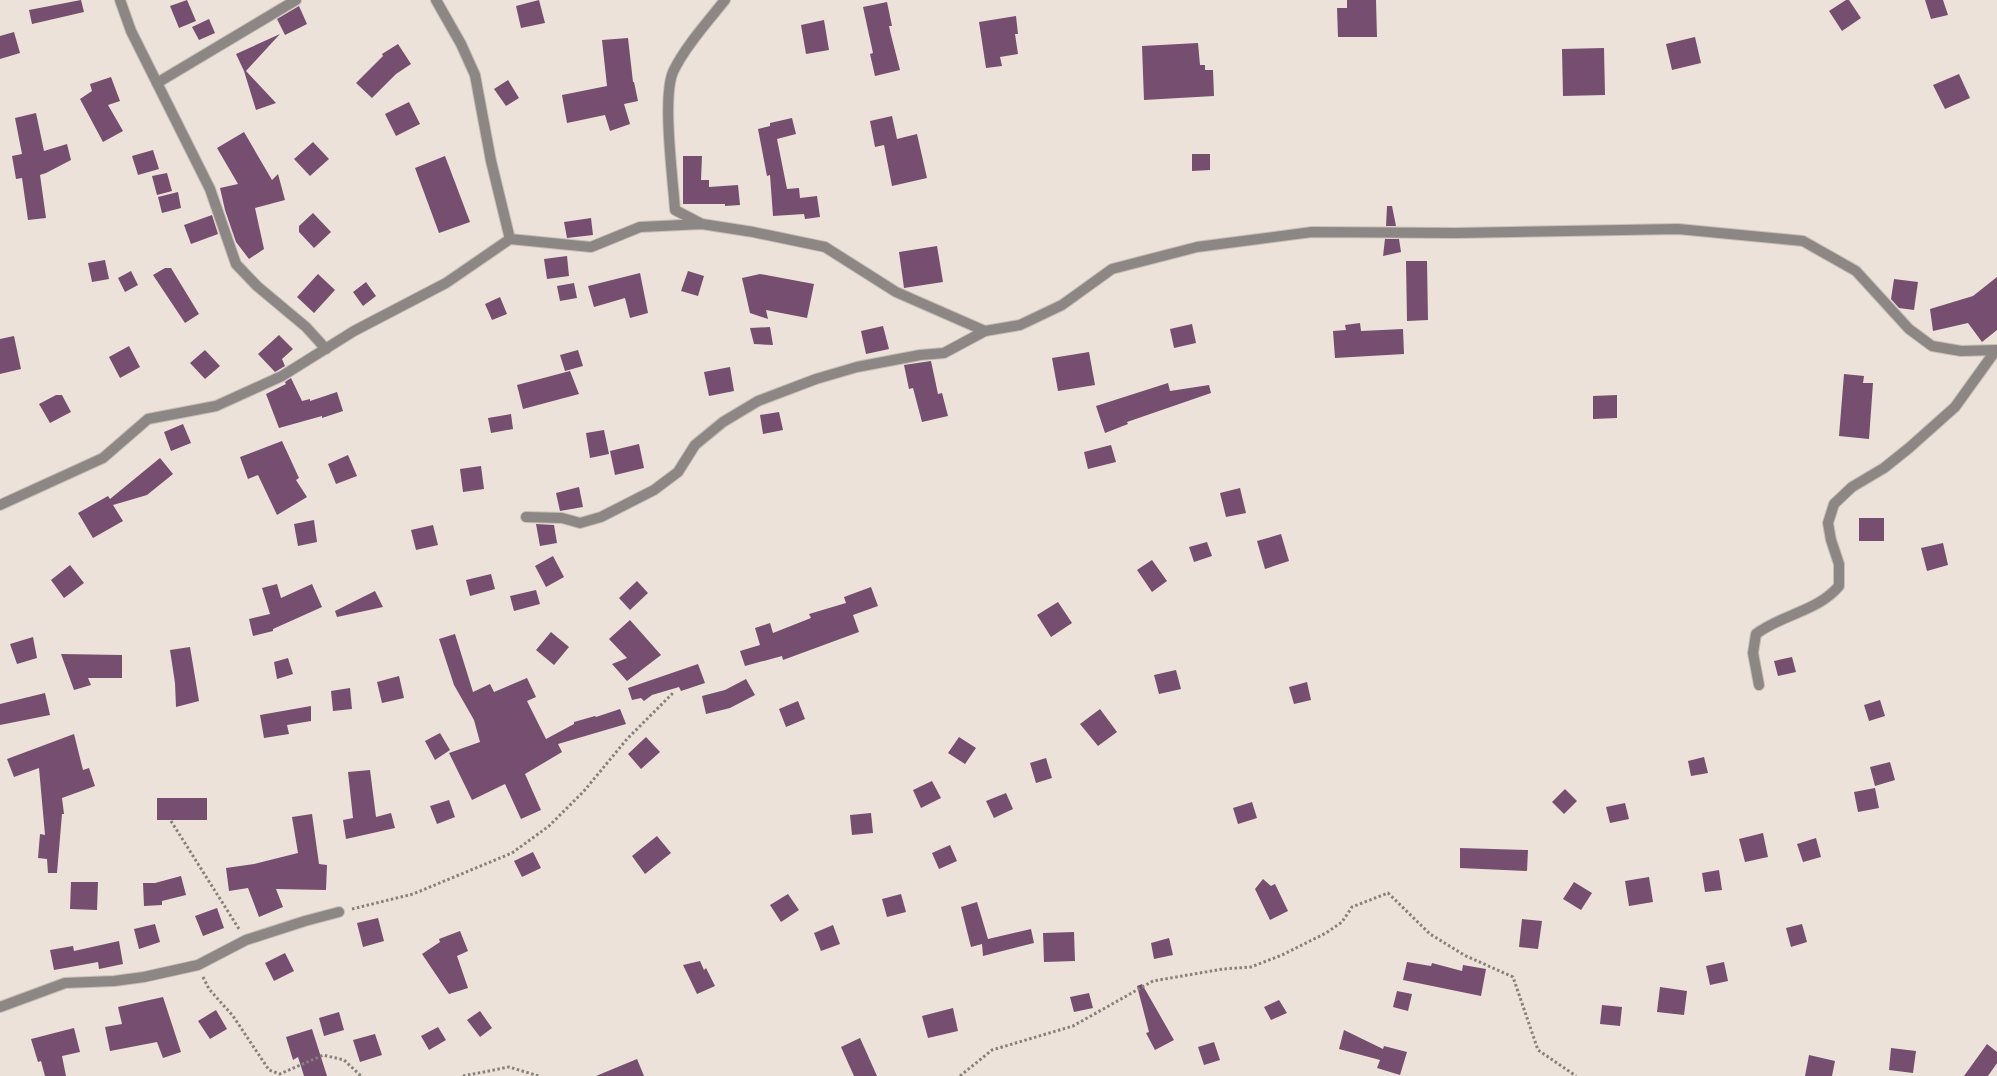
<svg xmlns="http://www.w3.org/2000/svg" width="1997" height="1076" font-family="'Asap Condensed',sans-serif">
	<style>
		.building { fill: #764e6f }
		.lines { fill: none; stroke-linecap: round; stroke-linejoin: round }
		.minor-casing { stroke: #c6beb7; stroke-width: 12 }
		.path { stroke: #87817b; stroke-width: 3; stroke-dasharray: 2.5 2.5; stroke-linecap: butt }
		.minor { stroke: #8c8785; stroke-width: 10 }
	</style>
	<rect width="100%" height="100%" fill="#ece2da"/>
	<g class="building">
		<polygon points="81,0 84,12 32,24 29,10"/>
		<polygon points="187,0 196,21 179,28 170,6"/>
		<polygon points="539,0 545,23 521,28 516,6"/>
		<polygon points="1347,0 1376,0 1377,37 1338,37 1337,8 1347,8"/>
		<polygon points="1846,0 1849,0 1861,18 1842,31 1829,11"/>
		<polygon points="1925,0 1943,0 1948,15 1931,19"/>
		<polygon points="887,2 892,26 889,26 891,35 900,70 875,76 870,54 873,53 863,7"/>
		<polygon points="299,6 307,24 285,35 277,19"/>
		<polygon points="1016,16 1018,34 1015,34 1018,54 1000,57 1002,66 986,68 979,22"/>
		<polygon points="209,19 215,33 199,40 192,27"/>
		<polygon points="824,20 829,50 806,54 801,25"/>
		<polygon points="14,32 20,53 0,59 0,36"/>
		<polygon points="280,34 246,71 276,103 256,110 244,71 236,54"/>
		<polygon points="1695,37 1701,63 1672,70 1666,44"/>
		<polygon points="628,38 633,82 634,82 638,101 624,104 630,124 610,131 605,115 567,123 562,95 607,86 602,40"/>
		<polygon points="1198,43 1200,65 1205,65 1205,70 1213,70 1214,96 1144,100 1142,46"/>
		<polygon points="398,44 411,64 396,74 372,98 356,83 383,56 382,54"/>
		<polygon points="1604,48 1605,95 1563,96 1562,49"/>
		<polygon points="1959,74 1970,98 1945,109 1933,85"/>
		<polygon points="111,77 120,101 108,105 123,131 103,142 80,99 92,91 90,84"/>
		<polygon points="508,80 519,98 506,106 494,89"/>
		<polygon points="409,102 420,124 396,136 385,114"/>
		<polygon points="36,113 44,151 67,144 71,160 46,173 40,175 46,218 28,220 22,178 16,179 12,156 22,154 15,118"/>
		<polygon points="892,116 897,139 917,134 927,178 892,186 884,145 875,147 870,121"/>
		<polygon points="792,118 796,134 777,139 787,189 799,188 800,198 817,196 820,217 805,219 804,214 773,216 770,175 767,176 758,129 770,126 770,123"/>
		<polygon points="244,132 272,180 278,174 285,200 255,208 264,249 249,259 236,242 225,210 220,188 238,184 217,148"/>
		<polygon points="313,142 329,159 310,176 294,159"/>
		<polygon points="153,150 159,169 138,175 132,156"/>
		<polygon points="1192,154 1210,154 1210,170 1192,171"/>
		<polygon points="445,156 470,222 439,233 415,168"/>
		<polygon points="683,156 702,156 701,180 709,180 709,187 738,185 740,205 725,206 725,204 683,204"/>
		<polygon points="167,173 172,191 157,195 152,176"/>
		<polygon points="178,192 181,208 162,213 158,197"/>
		<polygon points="1387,206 1392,206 1396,226 1386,226"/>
		<polygon points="313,213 331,232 314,248 299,232 299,226"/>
		<polygon points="212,215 218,234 191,244 184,225"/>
		<polygon points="591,218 593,235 567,238 564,222"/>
		<polygon points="1385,239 1399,239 1401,252 1383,256"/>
		<polygon points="937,246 943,282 904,288 899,252"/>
		<polygon points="567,256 569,276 547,279 544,259"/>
		<polygon points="105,260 109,279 92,282 88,263"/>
		<polygon points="1406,261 1427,261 1428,320 1407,321"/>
		<polygon points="165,268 171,268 199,314 185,323 153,275"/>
		<polygon points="131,271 138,285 125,292 118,278"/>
		<polygon points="688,271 704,276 698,296 681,291"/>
		<polygon points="640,273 648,313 630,318 625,298 594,307 588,286"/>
		<polygon points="318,274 335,290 314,313 297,297"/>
		<polygon points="760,274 814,284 807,318 766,310 768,319 750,313 742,278"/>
		<polygon points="1997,277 1997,330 1982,342 1968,323 1933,331 1930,309 1973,296"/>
		<polygon points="1894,279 1918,282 1914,310 1899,308 1891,299"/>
		<polygon points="366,282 376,296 363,306 353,292"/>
		<polygon points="574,283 577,298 560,301 557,286"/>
		<polygon points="500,297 507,314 492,320 485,304"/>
		<polygon points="1360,323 1361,331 1403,329 1404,354 1335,358 1333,331 1346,330 1345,325"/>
		<polygon points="1192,324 1196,343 1174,348 1170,329"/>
		<polygon points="883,326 889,349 866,354 861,331"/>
		<polygon points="770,327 773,345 754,344 750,328"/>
		<polygon points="279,335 293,349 282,359 285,366 275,372 258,354"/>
		<polygon points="14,336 21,369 0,374 0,339"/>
		<polygon points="129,346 140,367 120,378 109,357"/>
		<polygon points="205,350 220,366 205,379 190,363"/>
		<polygon points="578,350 583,366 565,371 560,355"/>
		<polygon points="1089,352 1095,385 1058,391 1052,358"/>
		<polygon points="931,361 938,394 942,393 948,416 922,422 913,388 909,389 904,365"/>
		<polygon points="730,367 734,391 709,396 704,372"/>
		<polygon points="570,371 579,394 523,409 517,385"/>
		<polygon points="1844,374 1864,376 1863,383 1873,383 1869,439 1839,436"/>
		<polygon points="291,378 302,401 310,399 310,401 337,392 343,411 322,418 322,416 279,428 266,394 286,384 285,382"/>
		<polygon points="1168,383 1170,391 1209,385 1211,393 1127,422 1128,424 1105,433 1096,406"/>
		<polygon points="56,395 62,395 71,412 50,423 39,404"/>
		<polygon points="1617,395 1617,418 1593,419 1593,396"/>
		<polygon points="779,412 783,430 763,434 760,415"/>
		<polygon points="511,414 513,429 491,433 488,418"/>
		<polygon points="183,424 191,443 171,451 164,432"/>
		<polygon points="604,430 609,454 590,458 586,433"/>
		<polygon points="282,441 299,478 296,480 307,497 277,515 258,475 248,479 240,457"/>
		<polygon points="639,444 644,468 615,475 610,451"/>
		<polygon points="1111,445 1116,462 1088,469 1084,452"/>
		<polygon points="348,455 357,476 336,484 328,464"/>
		<polygon points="160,458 173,474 147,495 113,505 123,521 93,538 78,513 108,496 110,499"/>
		<polygon points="481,466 484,489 463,492 460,469"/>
		<polygon points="579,487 583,507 560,511 556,493"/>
		<polygon points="1240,488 1246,513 1226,517 1220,493"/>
		<rect x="1859" y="518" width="25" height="23"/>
		<polygon points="314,520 317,542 298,546 294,524"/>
		<polygon points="536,524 554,525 557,543 540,546"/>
		<polygon points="433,525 438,545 416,550 411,530"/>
		<polygon points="1281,534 1289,561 1265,569 1257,541"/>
		<polygon points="1207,542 1212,556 1194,562 1189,547"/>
		<polygon points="1943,543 1948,565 1927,571 1921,548"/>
		<polygon points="553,556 564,577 546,587 535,566"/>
		<polygon points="1152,560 1167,581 1152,592 1137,570"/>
		<polygon points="70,565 84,583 64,598 51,580"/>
		<polygon points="491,574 495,589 470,596 466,580"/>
		<polygon points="637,581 648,593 630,610 619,598"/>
		<polygon points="277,584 281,598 312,584 322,607 273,629 273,631 253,636 249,619 270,614 262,588"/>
		<polygon points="871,587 878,606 853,615 859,632 783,660 782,656 745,666 740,651 760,645 755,628 770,623 773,633 811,618 809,614 846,603 844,597"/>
		<polygon points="536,590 540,604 514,611 510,596"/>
		<polygon points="375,591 383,607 337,617 335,611"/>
		<polygon points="1058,602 1072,623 1051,637 1037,615"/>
		<polygon points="630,620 661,655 627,681 612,664 627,658 609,639"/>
		<polygon points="551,632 569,647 554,665 536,650"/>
		<polygon points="455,634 473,692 490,684 494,692 527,678 536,697 527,701 546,739 574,724 574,722 595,716 596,717 620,709 626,724 558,744 562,752 525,774 541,810 521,819 505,784 472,800 449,753 480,742 474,720 454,685 439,639"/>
		<polygon points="33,637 37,658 17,664 10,644"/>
		<polygon points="190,647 199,701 176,707 175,683 170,650"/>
		<polygon points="61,654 122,655 122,678 88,678 91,685 74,690"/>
		<polygon points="1792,657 1796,672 1778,676 1774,661"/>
		<polygon points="288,658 293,674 277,679 274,662"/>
		<polygon points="698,664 705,683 681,691 679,687 652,695 644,701 641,698 632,700 628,688"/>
		<polygon points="1176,670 1181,689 1159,694 1154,675"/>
		<polygon points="399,676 404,698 382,703 377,682"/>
		<polygon points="746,679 755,695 730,708 706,714 702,696 725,690"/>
		<polygon points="1307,682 1311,700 1294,704 1289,687"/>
		<polygon points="350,688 352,709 333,711 331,691"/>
		<polygon points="45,693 50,715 0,725 0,704"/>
		<polygon points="1880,700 1885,716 1869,721 1864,705"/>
		<polygon points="798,701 805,719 786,727 779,709"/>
		<polygon points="311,706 311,721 287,725 289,734 264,738 260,715"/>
		<polygon points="1100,709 1117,732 1098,746 1080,724"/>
		<polygon points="440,733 450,750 435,760 425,741"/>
		<polygon points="74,734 83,770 89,768 95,786 62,798 64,814 62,814 57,873 48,873 47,859 38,858 40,834 45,835 39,768 14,777 7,759"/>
		<polygon points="646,737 660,752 641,769 628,754"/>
		<polygon points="959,737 976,748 965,764 948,753"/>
		<polygon points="1704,757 1708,773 1691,776 1688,761"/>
		<polygon points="1046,758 1052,778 1036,783 1030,763"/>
		<polygon points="1890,762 1895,780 1875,786 1870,767"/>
		<polygon points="370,770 376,817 391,813 395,828 346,839 343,820 353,818 348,772"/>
		<polygon points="932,781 941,798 921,808 913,790"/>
		<polygon points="1875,788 1879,808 1858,812 1854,792"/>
		<polygon points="1565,789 1577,801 1564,814 1552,802"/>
		<polygon points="1006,793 1013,809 994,818 986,801"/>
		<rect x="157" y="798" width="50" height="22"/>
		<polygon points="449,800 455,817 437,824 430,806"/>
		<polygon points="1252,802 1257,818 1238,824 1233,808"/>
		<polygon points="1625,803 1629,819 1610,823 1606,807"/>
		<polygon points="871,813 873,833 852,835 850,815"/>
		<polygon points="312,814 319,864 327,865 326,890 276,889 283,907 259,917 248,888 229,891 226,868 254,864 298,853 292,817"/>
		<polygon points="1763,833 1768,857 1745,862 1739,839"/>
		<polygon points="657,836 671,853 645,874 632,856"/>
		<polygon points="1816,838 1821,857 1803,862 1797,844"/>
		<polygon points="950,845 957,861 939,869 932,853"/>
		<polygon points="1460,848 1528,850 1527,871 1460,868"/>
		<polygon points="533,852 541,868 522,877 514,861"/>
		<polygon points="1719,870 1722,890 1705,892 1702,873"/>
		<polygon points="181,876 186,895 162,901 162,905 144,906 143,883 155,883"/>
		<polygon points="1649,877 1653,902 1629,906 1625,881"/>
		<polygon points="1263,879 1271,886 1275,884 1288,911 1270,920 1255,889"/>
		<polygon points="71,882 98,882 97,910 70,909"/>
		<polygon points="1574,882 1592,893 1581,910 1563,899"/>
		<polygon points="788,894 799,910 781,922 770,905"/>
		<polygon points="901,894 906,912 887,917 882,899"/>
		<polygon points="977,902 988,939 1031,929 1034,943 983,956 982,944 971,947 961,907"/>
		<polygon points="217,908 224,928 203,936 195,916"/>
		<polygon points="378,918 384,941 363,947 357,923"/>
		<polygon points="1522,919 1542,921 1538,949 1519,947"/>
		<polygon points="155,924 160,942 139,949 134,929"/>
		<polygon points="1802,924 1807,942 1791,947 1786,928"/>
		<polygon points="833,925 840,944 821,951 814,933"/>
		<polygon points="460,931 468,951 457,956 468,988 449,994 422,954 440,942 439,939"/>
		<polygon points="1074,932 1075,961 1044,962 1043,933"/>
		<polygon points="1169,938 1173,955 1154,959 1151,943"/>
		<polygon points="119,941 123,964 99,969 98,962 54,970 50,950 73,946 74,951"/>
		<polygon points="285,953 294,971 274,981 265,963"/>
		<polygon points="700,961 704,970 706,968 715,986 697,994 683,965"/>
		<polygon points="1407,962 1431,966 1432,963 1462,971 1463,965 1486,969 1481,996 1403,980"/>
		<polygon points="1724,962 1728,981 1710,985 1706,966"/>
		<polygon points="1142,984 1174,1040 1155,1050 1146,1033 1149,1032 1137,986"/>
		<polygon points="1660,987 1687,991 1684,1015 1657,1012"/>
		<polygon points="1397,991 1412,994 1408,1011 1393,1007"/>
		<polygon points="1089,993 1093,1008 1074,1012 1070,997"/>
		<polygon points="163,997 181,1052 163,1058 157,1042 110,1051 105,1027 122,1024 118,1007"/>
		<polygon points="1279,1000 1287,1013 1271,1020 1264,1007"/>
		<polygon points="1602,1005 1622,1007 1620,1026 1600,1024"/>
		<polygon points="953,1008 958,1031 928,1038 922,1016"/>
		<polygon points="216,1010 227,1029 210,1039 198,1021"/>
		<polygon points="480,1011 492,1028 480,1037 467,1020"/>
		<polygon points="339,1012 344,1030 324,1036 319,1018"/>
		<polygon points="438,1027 446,1040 429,1050 421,1036"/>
		<polygon points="74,1028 80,1052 62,1056 66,1076 45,1076 41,1061 38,1062 31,1039"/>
		<polygon points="312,1029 327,1076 304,1076 298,1057 293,1060 286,1037"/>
		<polygon points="1344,1030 1383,1049 1384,1046 1407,1052 1400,1075 1377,1068 1380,1060 1339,1049"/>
		<polygon points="375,1034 382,1055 360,1062 353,1040"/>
		<polygon points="860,1038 877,1076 854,1076 841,1047"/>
		<polygon points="1214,1042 1220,1060 1204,1065 1198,1047"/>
		<polygon points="1987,1044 1997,1052 1997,1063 1988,1076 1964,1076"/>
		<polygon points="1891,1048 1916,1051 1913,1073 1889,1070"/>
		<polygon points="1809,1055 1835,1061 1832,1076 1805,1076"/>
		<polygon points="637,1059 644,1076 596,1076"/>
	</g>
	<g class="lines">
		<defs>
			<g id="minor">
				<polyline points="120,0 131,31 210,189 236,264 257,286 306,327 326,349"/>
				<polyline points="436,0 461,44 475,75 491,161 510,239"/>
				<polyline points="157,83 296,0"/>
				<path d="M700,223l-25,-13c-2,-31 -13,-112 -2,-138 11,-24 36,-52 52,-72"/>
				<polyline points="0,505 103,458 148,419 216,406 282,376 354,331 446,283 510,239 591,247 640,227 702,224 753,232 825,247 896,292 985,331 1020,325 1062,305 1112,269 1197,247 1312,232 1456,233 1678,229 1803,241 1856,271 1909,329 1932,346 1961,351 1997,350"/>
				<polyline points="526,517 562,518 580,523 601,517 654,490 678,472 695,445 723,422 758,401 816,379 857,367 920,355 944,353 985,331"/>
				<path d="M1759,685l-6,-32 3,-19c26,-20 61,-22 83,-48v-22l-8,-24 -3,-17 6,-19 18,-17 32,-19 25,-20 46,-41 41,-57"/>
				<polyline points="0,1007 65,983 114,981 144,977 198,965 246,940 305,921 339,912"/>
			</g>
		</defs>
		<use href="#minor" class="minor-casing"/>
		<g class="path">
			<polyline points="171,821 239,929"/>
			<polyline points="352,909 413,894 512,853 549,826 584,791 627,739 673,693"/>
			<polyline points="203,977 209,989 233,1016 269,1070 280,1074 323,1055 344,1060 361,1076"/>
			<polyline points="463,1076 509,1067 539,1076"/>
			<polyline points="960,1076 992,1050 1073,1026 1153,981 1223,969 1251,967 1282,955 1326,933 1342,922 1352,907 1388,893 1430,934 1464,955 1513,977 1538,1050 1576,1076"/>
		</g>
		<use href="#minor" class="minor"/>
	</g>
</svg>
